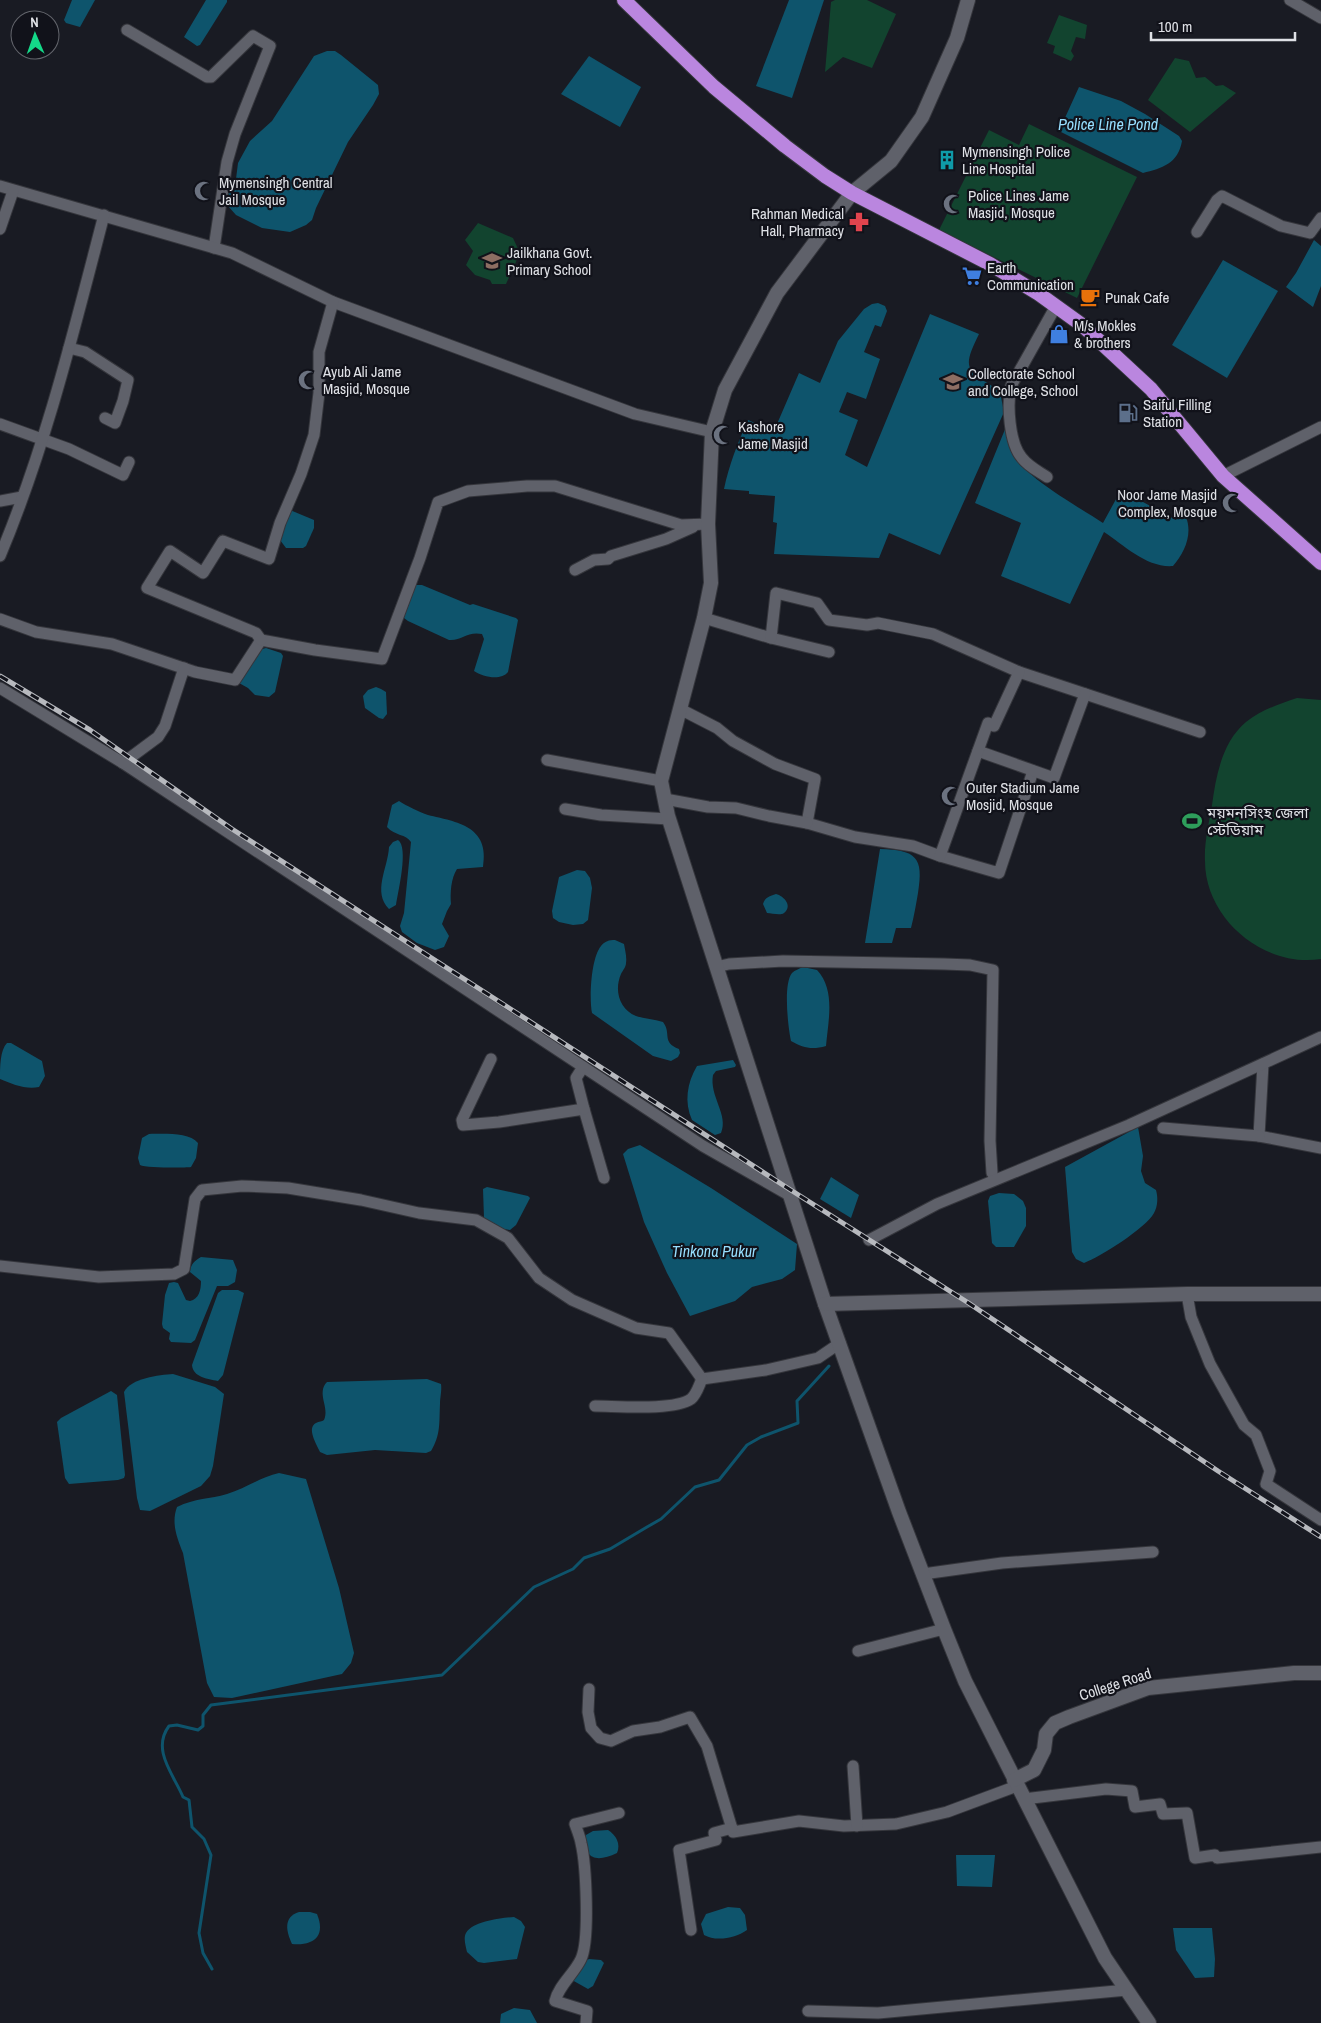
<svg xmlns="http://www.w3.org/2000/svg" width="1321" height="2023" font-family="'Archivo Narrow','Noto Sans Bengali',sans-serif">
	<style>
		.green { fill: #12442f }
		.water { fill: #0e546c }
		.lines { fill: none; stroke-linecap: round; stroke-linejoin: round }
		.stream { stroke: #0e546c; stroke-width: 3 }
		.minor-casing { stroke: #35363c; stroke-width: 13 }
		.tertiary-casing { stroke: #35363c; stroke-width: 16 }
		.trunk-casing { stroke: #35363c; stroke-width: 16 }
		.minor { stroke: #5f616a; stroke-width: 11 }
		.tertiary { stroke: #5f616a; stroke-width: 14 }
		.trunk { stroke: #ba86df; stroke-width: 14 }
		.rail-casing { stroke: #b7b9be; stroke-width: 5 }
		.rail { stroke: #11121a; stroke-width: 3; stroke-dasharray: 9; stroke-linecap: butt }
		.labels { text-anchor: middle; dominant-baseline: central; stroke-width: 4.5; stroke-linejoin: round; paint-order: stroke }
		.poi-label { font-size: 15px; fill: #dfe1e6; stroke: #11121a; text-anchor: start }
		.street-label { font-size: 15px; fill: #dfe1e6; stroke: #11121a }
		.water-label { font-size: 16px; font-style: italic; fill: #97dfff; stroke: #11121a }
	</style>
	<rect width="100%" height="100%" fill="#191b23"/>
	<g class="green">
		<polygon points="835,0 867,0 896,14 872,68 843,57 825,72 831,2"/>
		<polygon points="1059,15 1087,25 1085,39 1076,37 1071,51 1074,56 1071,61 1053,53 1055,46 1047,43"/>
		<polygon points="1175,58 1189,61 1196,78 1205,77 1216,86 1223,85 1236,93 1190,132 1148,100"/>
		<polygon points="1029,124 1137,177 1077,298 939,230 989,130 1019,145"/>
		<polygon points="478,223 513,238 520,253 506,284 492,284 490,280 475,275 466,265 473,251 465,240"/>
		<path d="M1297,698l24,2v259c-57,9 -116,-40 -116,-98 -1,-18 4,-38 7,-56 4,-29 10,-63 34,-83 15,-12 33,-18 51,-24z"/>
	</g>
	<g class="water">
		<polygon points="72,0 95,0 80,27 66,23 64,20"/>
		<polygon points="206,0 227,0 227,2 200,45 197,46 184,37"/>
		<polygon points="789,0 824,0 792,98 756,86"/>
		<polygon points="327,51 335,51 341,55 378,85 379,94 373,105 348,142 316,208 312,220 306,225 290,232 262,228 236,215 228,206 228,191 236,179 238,163 250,141 272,121 314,56"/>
		<polygon points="589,56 641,87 620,127 561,94"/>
		<path d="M1079,87l42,14 24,13 34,22 3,5c-4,23 -20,27 -39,32l-84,-42z"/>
		<polygon points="1314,240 1321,246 1321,286 1313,307 1286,287 1296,273"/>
		<polygon points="1223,260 1278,291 1227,378 1172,345"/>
		<path d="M878,303l7,3 2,5 -6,16 -6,-2 -11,27 16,7 -14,40 -19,-7 -8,20 19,8 -13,35 22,12 63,-153 49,20c-20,40 -9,35 21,58l4,20 -64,143 -51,-22 -10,25 -105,-4 3,-31 -4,-1 2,-26 -26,-2v-3l-25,-2c5,-24 14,-47 24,-69l26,11 25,-58 21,10 18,-42 26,-32 8,-5z"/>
		<path d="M1008,422c1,10 0,22 4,31 12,24 67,54 91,70l18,-33 55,30 4,-5 6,2c7,18 -2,36 -13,49 -26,2 -48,-20 -69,-34l-34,72 -69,-28 20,-53 -46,-20z"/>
		<polygon points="290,510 314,520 314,528 306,546 303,548 286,548 280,540"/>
		<path d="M416,585h6l48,20 3,-1 43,14 2,2 -10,52c-7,9 -25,5 -34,-1l10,-32 -2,-5c-15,-3 -20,7 -33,6l-41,-19 -4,-3 1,-14z"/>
		<polygon points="266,648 281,653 283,656 275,692 269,697 255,695 248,688 239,683 258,650"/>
		<polygon points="376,687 381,689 386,692 387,714 383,719 379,718 365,708 363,696 368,690"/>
		<path d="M399,801c8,5 20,11 29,14 29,7 62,11 55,52l-26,2c-6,9 -7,24 -6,35l-4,7 -5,13 7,12 -5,11 -9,3 -18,-7 -15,-11 -2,-6 4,-13 7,-71c-5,-8 -16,-6 -24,-15l5,-22z"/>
		<path d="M398,840c11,7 0,52 -2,65l-7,4c-17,-17 -1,-41 0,-62l4,-5z"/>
		<path d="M880,849c36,1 44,8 38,44 -2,12 -4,23 -7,35h-15l-4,15h-27z"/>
		<polygon points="577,870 585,871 590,878 592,888 588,920 583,924 573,925 559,922 553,918 552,911 559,877"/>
		<path d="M776,894c8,2 17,12 8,19 -4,3 -12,0 -17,0l-4,-9c2,-7 7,-8 13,-10z"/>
		<path d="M615,940l9,4c1,6 3,13 2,19 0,4 -3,7 -5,11 -7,16 -2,35 15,42 9,3 18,3 27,6 9,12 -2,20 16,27l1,4 -2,4 -7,4 -18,-5 -61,-43c-3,-15 -1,-55 9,-67 4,-5 8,-6 14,-6z"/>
		<path d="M803,967l14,3c19,20 11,52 9,76 -14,4 -23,2 -35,-5 -3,-14 -8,-57 1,-68 3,-3 7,-4 11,-6z"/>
		<path d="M7,1043h4l31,18 3,15 -6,11c-13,3 -27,-3 -39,-8 0,-12 0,-29 7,-36z"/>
		<path d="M733,1060l3,5 -1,2 -19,4 -3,4c-4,21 16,40 8,58l-6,2 -23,-15c-8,-18 -5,-37 5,-54z"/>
		<path d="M1138,1127l5,29 -2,15 4,12 11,7c2,7 2,16 -2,23 -8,15 -54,44 -70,50l-8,-4 -4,-7 -7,-85z"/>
		<path d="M149,1134c14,0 40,-2 49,9l-2,15 -5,9c-7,1 -45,1 -51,-2l-2,-7 4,-20z"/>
		<polygon points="640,1145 711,1188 797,1244 795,1270 782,1279 752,1287 735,1301 690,1316 667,1273 644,1222 623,1154 628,1149"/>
		<polygon points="831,1177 859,1195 851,1218 820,1199"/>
		<polygon points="487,1187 528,1196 530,1198 516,1225 510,1230 504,1229 484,1218 483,1189"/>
		<polygon points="999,1193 1014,1194 1023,1201 1026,1208 1026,1226 1014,1247 996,1247 992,1243 988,1201 990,1196"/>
		<path d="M201,1257l32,3 4,10 -2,12 -7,4h-11l-22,54 -4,3 -20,-1 -2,-3 1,-6 -7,-5 -1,-4 3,-29 4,-12 5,-1 4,1 8,17 4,1c9,-2 11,-11 11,-20l-11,-9c1,-8 4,-11 11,-15z"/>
		<path d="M222,1290h16l6,3 -21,82 -5,6c-11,-2 -25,-4 -26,-16l26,-72z"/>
		<path d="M173,1374l42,13 9,7 -11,72 -3,10 -9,10 -51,25 -10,-1 -3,-12 -13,-106c7,-14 35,-17 49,-18z"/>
		<path d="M427,1379l14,5c1,7 -1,13 -1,20 -1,19 1,30 -9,47l-5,2 -51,-3 -48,5 -7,-3c-3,-7 -14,-24 -4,-29 3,-2 6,-1 8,-3 6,-12 -8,-27 3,-38z"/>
		<polygon points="111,1391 117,1395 125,1475 124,1478 118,1480 69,1484 65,1478 57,1422 61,1418"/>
		<path d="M279,1473l27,6 33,109 15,65 -3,10 -9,11 -110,24 -18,-1 -7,-14 -24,-130c-6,-15 -12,-30 -6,-46 18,-9 33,-8 50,-13 19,-6 34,-17 52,-21z"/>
		<path d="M608,1830c8,5 13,14 9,23 -19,9 -34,8 -31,-18l7,-4z"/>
		<polygon points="956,1855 995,1855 992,1887 957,1886"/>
		<path d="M728,1907l12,1 5,7 2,15c-11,8 -31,12 -43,5l-3,-11 5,-10z"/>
		<path d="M299,1912h11l7,2c9,22 -3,32 -25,30 -6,-13 -9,-27 7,-32z"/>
		<path d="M514,1917l7,4 4,6 -8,32 -33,4 -6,-1 -11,-10c-1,-5 -4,-14 -1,-19 7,-12 36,-15 48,-16z"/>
		<polygon points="1173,1928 1212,1928 1215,1959 1214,1977 1195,1978 1176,1950"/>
		<polygon points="589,1959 601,1960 604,1963 593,1986 588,1989 572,1980 585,1961"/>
		<polygon points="514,2008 530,2010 537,2023 500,2023 501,2014"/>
	</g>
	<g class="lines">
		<path class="stream" d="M212,1969l-9,-16 -4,-20 12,-78 -7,-16 -12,-12 -3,-27 -6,-3c-9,-22 -32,-47 -14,-71l8,-1 21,5 5,-4v-11l8,-10 231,-30 92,-88 39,-18 11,-11 26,-9 37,-22 14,-8 34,-32 24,-7 28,-35 14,-8 37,-14 -1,-22 32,-35"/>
		<defs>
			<g id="minor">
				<polyline points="1290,0 1321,18"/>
				<polyline points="127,30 207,77 211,77 253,36 270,46 235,134 227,162 214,248"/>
				<polyline points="0,186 232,253 333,302 635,414 712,432"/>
				<polyline points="0,229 13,191"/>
				<polyline points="1197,232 1217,200 1222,196 1281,226 1310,233 1321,218"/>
				<polyline points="69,348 85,352 128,380 123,401 115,423 105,418"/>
				<polyline points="0,424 69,449 123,475 129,462"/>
				<polyline points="1223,476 1321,427"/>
				<path d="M1047,477c-9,-6 -18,-10 -25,-19 -13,-15 -15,-54 -11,-72l45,-80"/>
				<polyline points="0,501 22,497"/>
				<path d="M0,556c46,-110 74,-226 104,-341"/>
				<polyline points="575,570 594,560 608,559 611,556 666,539 693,527"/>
				<polyline points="704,618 771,638 829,652"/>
				<polyline points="0,619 36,632 112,644 195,672 235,680 261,640 315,650 382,659 420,558 438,502 468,491 527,486 555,486 681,525 708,524"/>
				<polyline points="771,638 776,593 817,603 829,620 867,625 878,623 933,634 1019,672 1200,732"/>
				<polyline points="261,640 256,633 147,588 170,551 203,573 223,541 269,559 280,523 301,474 314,435 319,393 319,352 333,302"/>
				<polyline points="0,688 123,763 703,1146 789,1195"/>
				<polyline points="680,709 717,728 733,741 775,764 815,779 807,823 855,837 913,846 940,856 999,873 1033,771"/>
				<polyline points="978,751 1054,778 1085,694"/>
				<polyline points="547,760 661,781"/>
				<polyline points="123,763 158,737 165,726 184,668"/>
				<polyline points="665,799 708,807 736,808 769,816 807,823"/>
				<polyline points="565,809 601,815 669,819"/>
				<polyline points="940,856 988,723 994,726 1019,672"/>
				<polyline points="716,967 729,964 783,961 944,964 970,965 993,970 990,1141 992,1173"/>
				<polyline points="491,1059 462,1120 463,1125 499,1122 584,1109 604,1178"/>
				<polyline points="1263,1064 1259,1136 1321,1148"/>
				<polyline points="583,1067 576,1078 584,1109"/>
				<polyline points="1163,1128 1259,1136"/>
				<polyline points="869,1240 937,1204 1129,1125 1321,1037"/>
				<polyline points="0,1266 99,1277 174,1274 184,1269 195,1199 202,1190 242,1186 288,1188 361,1200 419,1213 476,1220 508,1238 539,1278 572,1300 636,1328 669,1333 702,1379 766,1370 818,1358 840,1343"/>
				<polyline points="1187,1294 1191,1317 1210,1364 1244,1425 1256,1435 1270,1471 1266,1484 1321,1520"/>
				<path d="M595,1406c22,0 79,5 96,-7 6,-5 8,-14 11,-20"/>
				<polyline points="923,1574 1002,1563 1153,1552"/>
				<polyline points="858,1651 944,1629"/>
				<polyline points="589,1689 588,1712 591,1728 600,1738 611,1741 633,1731 660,1727 690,1717 707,1746 733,1832 799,1821 844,1826 896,1824 947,1812 1017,1786"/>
				<polyline points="853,1766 857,1826"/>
				<polyline points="1024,1799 1106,1789 1132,1791 1135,1807 1160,1804 1163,1814 1187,1813 1195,1858 1215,1855 1217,1858 1321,1847"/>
				<polyline points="691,1930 679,1850 716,1840 714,1833 732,1828"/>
				<polyline points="808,2011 878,2013 1127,1990"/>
				<path d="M586,2023l1,-12 -32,-10c4,-16 19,-27 26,-42 9,-19 5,-95 0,-116 -1,-6 -4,-13 -6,-19l44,-11"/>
			</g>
			<g id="tertiary">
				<polyline points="968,0 957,38 922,117 891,161 852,193 777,293 725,390 712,432 708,524 711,583 704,618 661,781 668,816 825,1304 899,1512 944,1629 965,1681 1105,1958 1149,2023"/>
				<polyline points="825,1304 1187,1294 1321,1294"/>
				<polyline points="1014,1780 1034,1770 1044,1750 1046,1734 1055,1723 1069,1717 1148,1688 1294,1673 1321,1673"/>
			</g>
			<polyline id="trunk" points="624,0 714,87 785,146 825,176 852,193 990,264 1039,294 1082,325 1151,389 1223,476 1321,563"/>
		</defs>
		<use href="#minor" class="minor-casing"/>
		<use href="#tertiary" class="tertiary-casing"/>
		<use href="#trunk" class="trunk-casing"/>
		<use href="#minor" class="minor"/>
		<use href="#tertiary" class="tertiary"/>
		<use href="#trunk" class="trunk"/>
		<defs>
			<polyline id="rail" points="0,676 90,730 232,829 786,1187 967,1302 1218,1471 1321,1537"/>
		</defs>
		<use href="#rail" class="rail-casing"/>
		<use href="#rail" class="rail"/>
	</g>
	<defs>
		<symbol id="building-bare" viewBox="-9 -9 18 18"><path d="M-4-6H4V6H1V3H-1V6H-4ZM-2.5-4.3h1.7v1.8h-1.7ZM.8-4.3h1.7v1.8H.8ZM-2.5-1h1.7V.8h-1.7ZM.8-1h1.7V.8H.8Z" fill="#0f9aa8" stroke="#11121a" stroke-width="2.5" paint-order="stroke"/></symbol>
		<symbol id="mosque-bare" viewBox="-9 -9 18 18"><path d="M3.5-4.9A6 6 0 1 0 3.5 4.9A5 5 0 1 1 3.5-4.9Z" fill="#6b7280" stroke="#11121a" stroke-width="2.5" paint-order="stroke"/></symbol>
		<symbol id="pharmacy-bare" viewBox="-9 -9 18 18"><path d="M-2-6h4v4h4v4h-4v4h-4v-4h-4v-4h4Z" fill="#e0444e" stroke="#11121a" stroke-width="2.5" paint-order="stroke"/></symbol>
		<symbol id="school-bare" viewBox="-9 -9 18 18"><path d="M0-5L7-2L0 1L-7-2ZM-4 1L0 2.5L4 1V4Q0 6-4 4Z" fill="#8d6e63" stroke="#11121a" stroke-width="2.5" paint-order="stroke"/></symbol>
		<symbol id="supermarket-bare" viewBox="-9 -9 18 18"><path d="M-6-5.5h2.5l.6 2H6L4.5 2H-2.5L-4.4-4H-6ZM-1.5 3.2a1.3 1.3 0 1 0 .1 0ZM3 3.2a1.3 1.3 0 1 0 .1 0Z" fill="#3f7fe0" stroke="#11121a" stroke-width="2.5" paint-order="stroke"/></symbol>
		<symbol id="cafe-bare" viewBox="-9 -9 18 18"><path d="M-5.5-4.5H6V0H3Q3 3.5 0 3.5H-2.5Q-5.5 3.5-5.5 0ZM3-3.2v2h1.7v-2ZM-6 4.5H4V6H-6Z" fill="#e8710a" stroke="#11121a" stroke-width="2.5" paint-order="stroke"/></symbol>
		<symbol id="shop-bare" viewBox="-9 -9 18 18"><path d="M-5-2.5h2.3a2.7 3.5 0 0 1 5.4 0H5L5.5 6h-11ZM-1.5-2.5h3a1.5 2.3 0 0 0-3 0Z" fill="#3f7fe0" stroke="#11121a" stroke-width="2.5" paint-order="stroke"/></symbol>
		<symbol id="fuel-bare" viewBox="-9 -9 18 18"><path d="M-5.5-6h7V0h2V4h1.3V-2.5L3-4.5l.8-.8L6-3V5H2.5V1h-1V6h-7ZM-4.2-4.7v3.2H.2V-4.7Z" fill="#5c6f8a" stroke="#11121a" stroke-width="2.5" paint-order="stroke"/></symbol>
		<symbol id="stadium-bare" viewBox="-9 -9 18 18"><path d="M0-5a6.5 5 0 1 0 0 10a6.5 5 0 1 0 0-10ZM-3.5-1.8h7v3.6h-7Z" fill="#2e9e5b" stroke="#11121a" stroke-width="2.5" paint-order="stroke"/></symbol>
	</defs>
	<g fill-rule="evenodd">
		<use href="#building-bare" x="933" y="146" width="28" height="28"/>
		<use href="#mosque-bare" x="190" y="177" width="28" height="28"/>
		<use href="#mosque-bare" x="939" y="190" width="28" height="28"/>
		<use href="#pharmacy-bare" x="845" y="208" width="28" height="28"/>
		<use href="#school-bare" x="478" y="247" width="28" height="28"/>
		<use href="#supermarket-bare" x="958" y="262" width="28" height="28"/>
		<use href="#cafe-bare" x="1076" y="283" width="28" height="28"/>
		<use href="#shop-bare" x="1045" y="320" width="28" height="28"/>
		<use href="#mosque-bare" x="294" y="366" width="28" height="28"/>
		<use href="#school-bare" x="939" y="368" width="28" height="28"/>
		<use href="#fuel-bare" x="1114" y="399" width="28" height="28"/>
		<use href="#mosque-bare" x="709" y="421" width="28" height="28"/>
		<use href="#mosque-bare" x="1218" y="489" width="28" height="28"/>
		<use href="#mosque-bare" x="937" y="782" width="28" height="28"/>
		<use href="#stadium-bare" x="1178" y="807" width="28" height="28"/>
	</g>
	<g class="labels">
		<g class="poi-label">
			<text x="962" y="151">Mymensingh Police<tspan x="962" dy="17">Line Hospital</tspan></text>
			<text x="219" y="182">Mymensingh Central<tspan x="219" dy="17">Jail Mosque</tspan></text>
			<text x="968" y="195">Police Lines Jame<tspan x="968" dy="17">Masjid, Mosque</tspan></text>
			<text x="844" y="213" text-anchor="end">Rahman Medical<tspan x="844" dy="17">Hall, Pharmacy</tspan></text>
			<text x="507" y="252">Jailkhana Govt.<tspan x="507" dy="17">Primary School</tspan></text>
			<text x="987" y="267">Earth<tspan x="987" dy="17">Communication</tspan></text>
			<text x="1105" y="297">Punak Cafe</text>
			<text x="1074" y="325">M/s Mokles<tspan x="1074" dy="17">&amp; brothers</tspan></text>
			<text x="323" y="371">Ayub Ali Jame<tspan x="323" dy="17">Masjid, Mosque</tspan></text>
			<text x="968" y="373">Collectorate School<tspan x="968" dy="17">and College, School</tspan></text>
			<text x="1143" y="404">Saiful Filling<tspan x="1143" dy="17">Station</tspan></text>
			<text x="738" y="426">Kashore<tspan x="738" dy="17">Jame Masjid</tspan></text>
			<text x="1217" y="494" text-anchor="end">Noor Jame Masjid<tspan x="1217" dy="17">Complex, Mosque</tspan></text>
			<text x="966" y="787">Outer Stadium Jame<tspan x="966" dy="17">Mosjid, Mosque</tspan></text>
			<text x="1207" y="812">ময়মনসিংহ জেলা<tspan x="1207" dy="17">স্টেডিয়াম</tspan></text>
		</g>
		<g class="street-label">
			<text transform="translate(1115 1684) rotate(-18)">College Road</text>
		</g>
		<g class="water-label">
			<text x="1108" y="124">Police Line Pond</text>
			<text x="714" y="1251">Tinkona Pukur</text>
		</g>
	</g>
	<g transform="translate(35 35) rotate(358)"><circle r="24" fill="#11121a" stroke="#63656c"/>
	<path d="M0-4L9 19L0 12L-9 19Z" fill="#14d989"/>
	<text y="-8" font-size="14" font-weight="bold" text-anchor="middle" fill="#dfe1e6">N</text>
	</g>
	<path d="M1151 32v8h144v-8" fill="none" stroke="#dfe1e6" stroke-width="2.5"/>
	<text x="1158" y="32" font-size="15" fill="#dfe1e6" stroke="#11121a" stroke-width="4" paint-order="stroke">100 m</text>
</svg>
